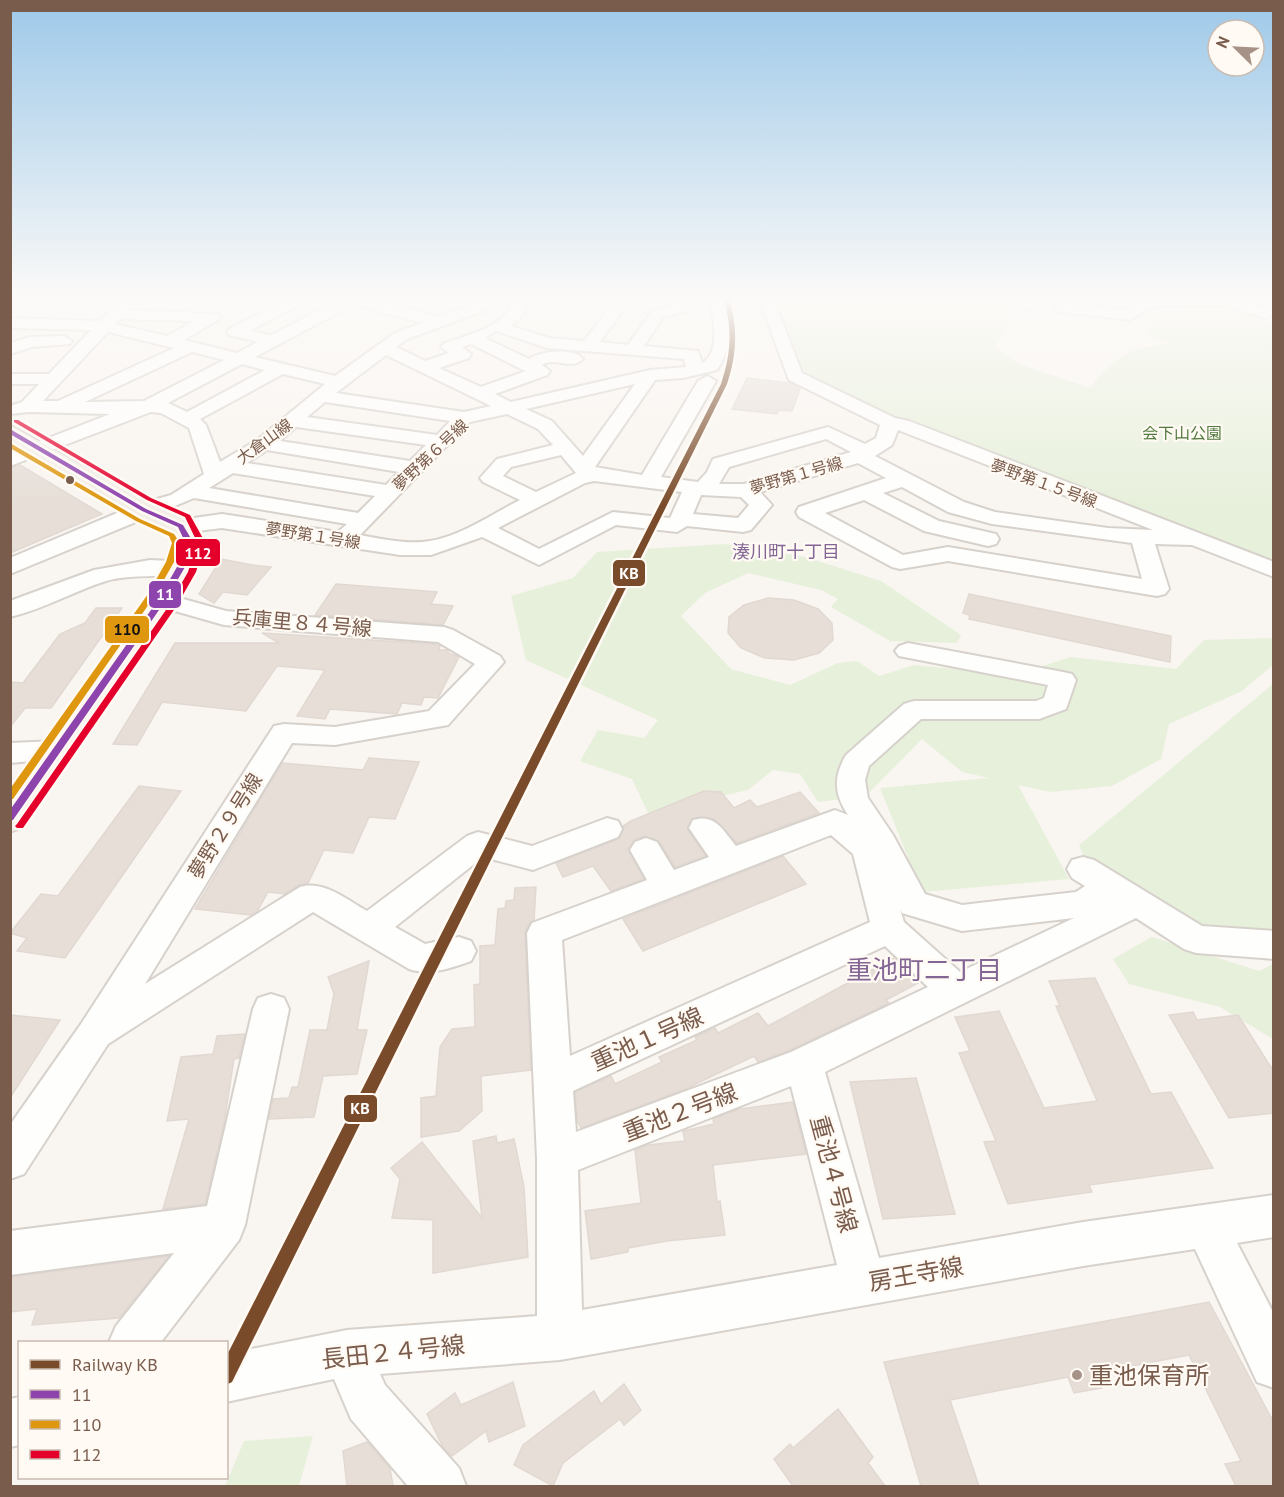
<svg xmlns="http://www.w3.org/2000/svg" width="1284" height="1497" font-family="'PT Sans','Noto Sans JP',sans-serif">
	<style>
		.green { fill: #e7f0db }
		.building { fill: #e6ded7; stroke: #e2d8d2; stroke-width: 1.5 }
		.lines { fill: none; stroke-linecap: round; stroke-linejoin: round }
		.minor-casing { stroke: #d7d1cb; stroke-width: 4 }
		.major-casing { stroke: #dad1cc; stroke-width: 3 }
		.minor { fill: #fefefd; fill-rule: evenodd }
		.major { fill: #f3eee8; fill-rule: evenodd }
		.bus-1-casing { stroke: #fffaf3; stroke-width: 5 }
		.bus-2-casing { stroke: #fffaf3; stroke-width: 5 }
		.bus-3-casing { stroke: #fffaf3; stroke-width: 5 }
		.bus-1 { fill: #8e44ad; fill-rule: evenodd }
		.bus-2 { fill: #de970f; fill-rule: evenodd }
		.bus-3 { fill: #e4002b; fill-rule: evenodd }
		.rail-1-casing { stroke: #fffaf3; stroke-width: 5 }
		.rail-1 { fill: #7a4b2a; fill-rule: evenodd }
		.bus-dot { fill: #7a5c4d; stroke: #fffaf3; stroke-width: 2 }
		.poi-dot { fill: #a69286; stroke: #fffaf3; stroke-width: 2 }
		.labels { text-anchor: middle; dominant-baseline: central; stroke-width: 4.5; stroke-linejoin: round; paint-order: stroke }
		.far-park-label { font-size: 16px; fill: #537a41; stroke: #fffaf3 }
		.far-street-label { font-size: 16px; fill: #7a5c4d; stroke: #fffaf3 }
		.far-neighbourhood-label { font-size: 18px; fill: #846695; stroke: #fffaf3 }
		.street-label { font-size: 20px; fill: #7a5c4d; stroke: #fffaf3 }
		.near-street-label { font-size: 24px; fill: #7a5c4d; stroke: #fffaf3 }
		.near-poi-label { font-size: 24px; fill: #7a5c4d; stroke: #fffaf3; text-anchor: start }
		.near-neighbourhood-label { font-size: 26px; fill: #846695; stroke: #fffaf3 }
		.line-badge { stroke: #fffaf3; stroke-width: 2 }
		.badge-label { font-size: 16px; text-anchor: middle; font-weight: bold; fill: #fff }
		.pale-badge-label { font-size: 16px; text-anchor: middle; font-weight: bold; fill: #111 }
	</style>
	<rect width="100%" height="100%" fill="#f9f5f0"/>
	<g class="green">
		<path d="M773,298h192c16,5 33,3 49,9l-10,4 7,7 -16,28c16,21 69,32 95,42 28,-34 36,-38 79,-45l-22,-9 7,-8 -11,-6 16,-8 30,-4 -2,-6 43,1 44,19 -1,243 -354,-136 -113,-53z"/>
		<polygon points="724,544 805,557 881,581 961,635 957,643 890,641 831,607 838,599 821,590 748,573 705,593 681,616 731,669 790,685 838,663 857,661 879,676 914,665 1015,675 1071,657 1176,669 1204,640 1273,638 1273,665 1242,691 1169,724 1161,759 1112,786 1051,792 1018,785 1069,879 922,892 880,788 989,778 962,772 922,739 866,796 818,802 800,774 773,770 748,790 648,813 632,779 580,761 598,730 644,738 658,720 526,660 511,596 573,578 597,552"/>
		<polygon points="1273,684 1273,935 1195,928 1086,862 1079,845"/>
		<polygon points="1152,937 1259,971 1273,964 1273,1039 1220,1007 1129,984 1113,959"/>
		<polygon points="313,1436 299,1486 225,1486 244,1441"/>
	</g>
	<g class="building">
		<polygon points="747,378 789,383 800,389 792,411 779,410 777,414 732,409"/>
		<polygon points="20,465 102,514 10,553 10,468"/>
		<polygon points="221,559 252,565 271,567 247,595 223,592 214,603 199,594"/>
		<polygon points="336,584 437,592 431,604 453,606 443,625 315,615"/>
		<polygon points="969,594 1171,636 1170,662 969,619 970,615 963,613"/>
		<polygon points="768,598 794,600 818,609 832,623 833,640 819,653 794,660 765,658 741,648 728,633 729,617 744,605"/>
		<polygon points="96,608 122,608 51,708 25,708 10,727 10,682 23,683 60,634 85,623"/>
		<polygon points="262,633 434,644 440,646 439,650 448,650 448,653 459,657 438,698 424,697 421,705 402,703 397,714 330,709 325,719 297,716 325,670 277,666 246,711 162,702 137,745 113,744 175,643 279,643"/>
		<polygon points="369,758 419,762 395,819 369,817 353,853 324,850 308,883 299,885 285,894 268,892 258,910 251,915 195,909 282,763 363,770"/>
		<polygon points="139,786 181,791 65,958 17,951 27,938 10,933 41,894 58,896"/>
		<polygon points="704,791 721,792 734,808 750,800 757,807 800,792 819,813 737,843 714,819 693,818 687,829 706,856 675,867 659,841 645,836 634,840 628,849 644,879 611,891 593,866 563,877 556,863 619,839 623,826 631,821"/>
		<polygon points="783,856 806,884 643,951 623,919"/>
		<polygon points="536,887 534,920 530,922 525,933 531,1070 481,1076 482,1111 459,1131 421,1137 421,1098 436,1096 440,1047 452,1029 475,1027 474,985 480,984 480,946 495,945 498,909 505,908 506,901 514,900 515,888"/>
		<polygon points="894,958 918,983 886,1000 889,1003 790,1050 758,1062 754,1056 683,1090 581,1128 577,1120 575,1092 611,1076 615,1084 662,1062 659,1057 697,1040 695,1037 715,1028 718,1033 758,1013 768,1026"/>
		<polygon points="369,961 357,1030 367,1030 357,1074 323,1076 314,1117 269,1119 273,1099 289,1098 292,1087 298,1087 310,1030 327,1030 334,994 328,977"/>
		<polygon points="1095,978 1151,1094 1171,1092 1213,1168 1089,1185 1092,1192 1008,1204 984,1142 996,1141 959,1053 970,1051 955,1017 999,1011 1044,1108 1097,1101 1056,1006 1060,1006 1049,981"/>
		<polygon points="1193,1012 1197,1020 1238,1015 1274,1072 1274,1113 1229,1118 1169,1015"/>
		<polygon points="10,1015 60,1020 10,1098"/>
		<polygon points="245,1034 239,1058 234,1059 224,1123 205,1204 163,1209 189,1119 167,1121 181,1057 213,1054 217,1036"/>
		<polygon points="916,1078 955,1214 883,1219 850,1082"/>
		<polygon points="793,1102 806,1154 713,1165 717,1202 720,1201 725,1235 667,1241 628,1248 628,1252 591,1259 585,1211 641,1203 635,1150 648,1145 685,1141 683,1131 714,1124 713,1119 739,1109"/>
		<polygon points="496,1136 497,1143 514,1139 524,1187 528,1257 433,1273 433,1220 392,1218 400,1179 391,1168 422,1142 482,1218 473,1141"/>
		<polygon points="169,1256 119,1318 32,1325 37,1309 10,1312 10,1277"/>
		<polygon points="1209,1302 1274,1423 1274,1486 1236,1486 1225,1464 1241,1461 1189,1355 1096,1373 1102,1388 1074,1393 1068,1377 950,1400 979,1486 921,1486 884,1362"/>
		<polygon points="513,1382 525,1426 489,1442 486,1431 452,1456 443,1447 427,1414 455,1393 461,1405"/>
		<polygon points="624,1384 641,1410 624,1425 620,1419 563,1463 553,1486 514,1465 523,1445 594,1391 601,1404"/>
		<polygon points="838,1409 873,1457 868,1463 885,1486 793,1486 774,1459 790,1444 793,1448"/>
		<polygon points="367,1442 390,1468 393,1486 347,1486 343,1451"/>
	</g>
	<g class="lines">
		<defs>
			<g id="minor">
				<path d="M123,298h15l-10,12 90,4 3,3 -3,3 -34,20 53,13 21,-11 -29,-7 -2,-3 2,-3 63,-31h19l-61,33 21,4 73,-37h30l63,19 54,-19h33l3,3 -3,13 -13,12 38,12 35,3 33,-43h15l-32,44 28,3 24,-34 33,-9 5,2 3,3 -3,3 -27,7 -19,29 54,5 4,12c19,-10 12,-48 6,-65h14c11,24 10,50 -5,72l-34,8 -28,2 -60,87 47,8 56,-94 9,-5 9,5 -55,96 37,5 9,-10 6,-13 115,-32 37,17 11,-6 4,-13 -91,-45 -30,-82h14l29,75 93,45 14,3 365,141v15l-82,-32 -37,-1 14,45 -4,5 -8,2 -209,-35 -48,8 -8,-2 -93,-50 -3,-5 3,-5 87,-29 -28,-15 -98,29 12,13 -21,25 -8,2 -56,-6 -10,6 -61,-7 -77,40 -57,-28 -51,18h-31l-178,-27 -41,5 -8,-2 -3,-5 3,-5 49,-7 116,18 9,-8 -153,-26 -184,76v-16l126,-53 35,-10 33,-21 -15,-46 -28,-15 -10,-1 -141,54v-13l100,-39 -81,-2 -19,2v-8l12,-4 17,-18h-29v-10h39l42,-44 -81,-2v-10l90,3zM508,302l3,1c-6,25 -46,32 -68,41l-2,3 8,6 -24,8 -29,-14 11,-8zM355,304l67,19 -27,10 -60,43 -80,-19zM120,319l74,2 -27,15 -52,-12zM496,331l51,17 137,11 2,8 -36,3 -139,32 -16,-8 52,-19 3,-4 -8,-6c13,-9 30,6 41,-6 -9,-12 -43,-8 -54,0l-44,-21zM108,332l66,16 -116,53h-15zM471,344l52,26 3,1 -45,16 -42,-19 30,-10 2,-4 -9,-7zM192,352l32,8 -80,41 -59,1zM386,355l105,51 -27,6 -128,-19zM242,364l23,6 -78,42 -19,-9zM283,374l42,10 -68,56 -37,22 -14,-37 -6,-6zM635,384l-52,72 -31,-35 -26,-12zM325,402l125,19 -13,14 -130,-18zM507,414l31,15 15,16 -56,14 -17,19 3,4 37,18c-28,14 -59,36 -90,41 -22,4 -48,-2 -70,-6l110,-113zM296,427l130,18 -16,16 -130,-20zM898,430l255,100 -45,-2 -113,-16 -31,-10 -89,-46 17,-11zM826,439l25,13 -107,32h-25l10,-17zM267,450l132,22 -13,13 -139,-22zM561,455l15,18 -40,19 -33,-16 8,-9zM233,473l142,23 -17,17 -149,-25zM594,481l88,11 -12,26 -57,-6 -74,37 -41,-21 87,-45zM902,487l46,25 44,12 140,19 10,36 -194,-32 -45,8 -78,-42 39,-13 60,31 64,15 8,-2 3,-5 -3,-5 -57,-13 -56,-28zM701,495l40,2 8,8 -11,13 -45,-4z"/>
				<polygon points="217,298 235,298 233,301 224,302"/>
				<polygon points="1003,298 1023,298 1035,305 1027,310"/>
				<polygon points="1053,298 1067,298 1069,304 1126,310 1146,298 1233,298 1265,308 1274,306 1274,315 1265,318 1226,306 1154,306 1129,320 1057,311"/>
				<polygon points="64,336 72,341 70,344 32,347 10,354 10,343 30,337"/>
				<path d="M150,560l39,2 4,5 -4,5c-27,7 -55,1 -83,9 -32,10 -62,28 -96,36v-16l84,-31z"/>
				<path d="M162,593l64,18 218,16 9,3 47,26 4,6 -56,63 -113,20 -43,-2 -147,241 155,-97c24,-7 47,13 67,24l100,-75 11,-4 54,14 75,-28 11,3 4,8 -4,8 -85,33 -50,-13 -88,70 30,17 34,-7 12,4 5,10 -5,10c-19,7 -43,15 -62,8l-96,-57 -205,132 -84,130 -14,5v-54l71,-101 193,-298 10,-2 51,3 94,-16 46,-47 -37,-22 -214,-17 -70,-20 -4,-5 4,-5z"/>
				<path d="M908,643l155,29 9,2 4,6 -10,29 -27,10h-118l-52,47 -4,14 3,18 25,37 32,59 37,11 114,-13 9,-6 -13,-8 -5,-9 5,-9 11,-3 11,3 108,66 72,5v28l-78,-6 -12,-4 -48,-31 -311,154 54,186 204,-36 191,-27v42l-37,6 37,71v74l-17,-6 -62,-133 -112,17 -523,94 -180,14 5,11 74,83 7,18h-58l-57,-67 -17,-40 -108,23v-48l121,-24 190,-14v-157l-10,-226 5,-10 115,-43 -17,-30 5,-8 11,-4 11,4 17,28 35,-13 -20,-29 4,-8c22,-7 30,10 43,26l99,-36 13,5c-14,-21 -15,-38 -2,-60l58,-51 10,-3h122l8,-3 4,-13 -149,-29 -4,-5 4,-5zM831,835l22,19 17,68 -300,134 -8,-116zM900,909l2,4 60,18 112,-13 -114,54 -56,-50zM885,946l43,41 -137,65 -215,80 -3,-41zM791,1086l46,179 -255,45 -4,-140z"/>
				<polygon points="56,741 66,744 70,751 66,758 10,763 10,743"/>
				<polygon points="271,994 284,998 289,1009 245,1225 239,1240 161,1342 109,1342 116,1326 174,1253 10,1275 10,1231 207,1206 253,1009 258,998"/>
				<polygon points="20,1397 20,1445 10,1447 10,1399"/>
			</g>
			<polygon id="major" points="10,425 153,505 190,521 202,542 194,567 176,600 23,828 10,832 10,792 149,599 168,567 176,542 171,531 135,515 10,441"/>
		</defs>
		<use href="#minor" class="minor-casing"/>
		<use href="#major" class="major-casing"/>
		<use href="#minor" class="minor"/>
		<use href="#major" class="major"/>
		<defs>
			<polygon id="bus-1" points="10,429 146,509 183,525 193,542 185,567 166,600 13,820 10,821 10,810 158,600 177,567 185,542 178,527 142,511 10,434"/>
			<polygon id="bus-2" points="10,443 140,519 174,534 180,543 174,562 156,594 13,799 10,800 10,789 148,594 166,562 172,543 169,536 136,521 10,448"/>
			<polygon id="bus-3" points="14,420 18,420 151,498 190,515 205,542 196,572 176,607 23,828 17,828 15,826 17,824 168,607 188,572 197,542 185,517 147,500 14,422"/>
		</defs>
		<use href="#bus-1" class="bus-1-casing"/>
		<use href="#bus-2" class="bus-2-casing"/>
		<use href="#bus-3" class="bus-3-casing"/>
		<use href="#bus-1" class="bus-1"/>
		<use href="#bus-2" class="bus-2"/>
		<use href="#bus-3" class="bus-3"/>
		<defs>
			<path id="rail-1" d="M723,298h6c9,30 8,56 -2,86l-495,998 -6,3v-28l495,-973c10,-30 12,-56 2,-86z"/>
		</defs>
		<use href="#rail-1" class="rail-1-casing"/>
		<use href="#rail-1" class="rail-1"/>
	</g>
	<linearGradient id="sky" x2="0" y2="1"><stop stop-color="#9ec9e9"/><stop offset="0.59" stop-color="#fcfaf8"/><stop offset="1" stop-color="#fcfaf8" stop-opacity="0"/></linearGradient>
	<rect width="1284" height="507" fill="url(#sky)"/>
	<circle class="bus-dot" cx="70" cy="480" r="5"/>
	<circle class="poi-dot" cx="1077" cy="1375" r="6"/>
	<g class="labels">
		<g class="far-park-label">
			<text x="1182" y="433">会下山公園</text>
		</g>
		<g class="far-street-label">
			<text transform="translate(264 441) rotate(-36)">大倉山線</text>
			<text transform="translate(430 455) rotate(-43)">夢野第６号線</text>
			<text transform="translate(796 475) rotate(-16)">夢野第１号線</text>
			<text transform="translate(1044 483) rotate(20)">夢野第１５号線</text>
			<text transform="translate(313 535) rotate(9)">夢野第１号線</text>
		</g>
		<g class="far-neighbourhood-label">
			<text x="786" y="551">湊川町十丁目</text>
		</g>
		<g class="street-label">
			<text transform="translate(302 623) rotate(5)">兵庫里８４号線</text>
			<text transform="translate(225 826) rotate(-58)">夢野２９号線</text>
		</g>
		<g class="near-street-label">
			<text transform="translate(647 1039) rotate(-24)">重池１号線</text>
			<text transform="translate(680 1112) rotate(-21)">重池２号線</text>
			<text transform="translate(834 1174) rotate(75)">重池４号線</text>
			<text transform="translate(916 1274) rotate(-10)">房王寺線</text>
			<text transform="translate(393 1352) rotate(-6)">長田２４号線</text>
		</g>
		<g class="near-poi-label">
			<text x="1089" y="1375">重池保育所</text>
		</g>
		<g class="near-neighbourhood-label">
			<text x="924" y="969">重池町二丁目</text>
		</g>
	</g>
	<g class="line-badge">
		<rect x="175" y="538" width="46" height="29" rx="6" fill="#e4002b"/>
		<rect x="612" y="559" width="34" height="28" rx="6" fill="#7a4b2a"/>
		<rect x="148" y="580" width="34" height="29" rx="6" fill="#8e44ad"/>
		<rect x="104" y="615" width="46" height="29" rx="6" fill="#de970f"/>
		<rect x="343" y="1094" width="35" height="29" rx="6" fill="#7a4b2a"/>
	</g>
	<g class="badge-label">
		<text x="198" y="559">112</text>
		<text x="629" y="579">KB</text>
		<text x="165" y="600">11</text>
		<text x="360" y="1114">KB</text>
	</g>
	<g class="pale-badge-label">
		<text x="127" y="635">110</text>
	</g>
	<rect width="1284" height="1497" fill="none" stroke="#7a5c4d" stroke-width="24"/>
	<rect x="18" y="1341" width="210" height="138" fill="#fffaf3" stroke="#cabbb1" stroke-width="1.5"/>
	<rect x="30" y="1360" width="30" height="9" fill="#7a4b2a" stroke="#cabbb1" stroke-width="1.5"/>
	<text x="72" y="1371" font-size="18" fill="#7a5c4d">Railway KB</text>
	<rect x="30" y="1390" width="30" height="9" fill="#8e44ad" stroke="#cabbb1" stroke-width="1.5"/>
	<text x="72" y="1401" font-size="18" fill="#7a5c4d">11</text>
	<rect x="30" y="1420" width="30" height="9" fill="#de970f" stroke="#cabbb1" stroke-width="1.5"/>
	<text x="72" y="1431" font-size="18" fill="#7a5c4d">110</text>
	<rect x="30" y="1450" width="30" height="9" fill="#e4002b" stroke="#cabbb1" stroke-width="1.5"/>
	<text x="72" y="1461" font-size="18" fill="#7a5c4d">112</text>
	<g transform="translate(1236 48) rotate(294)"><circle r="28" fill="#fffaf3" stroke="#cabbb1" stroke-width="1.5"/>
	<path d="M0-4.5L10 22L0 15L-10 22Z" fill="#a69286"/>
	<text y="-9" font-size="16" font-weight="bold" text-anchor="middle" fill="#7a5c4d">N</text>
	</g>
</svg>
